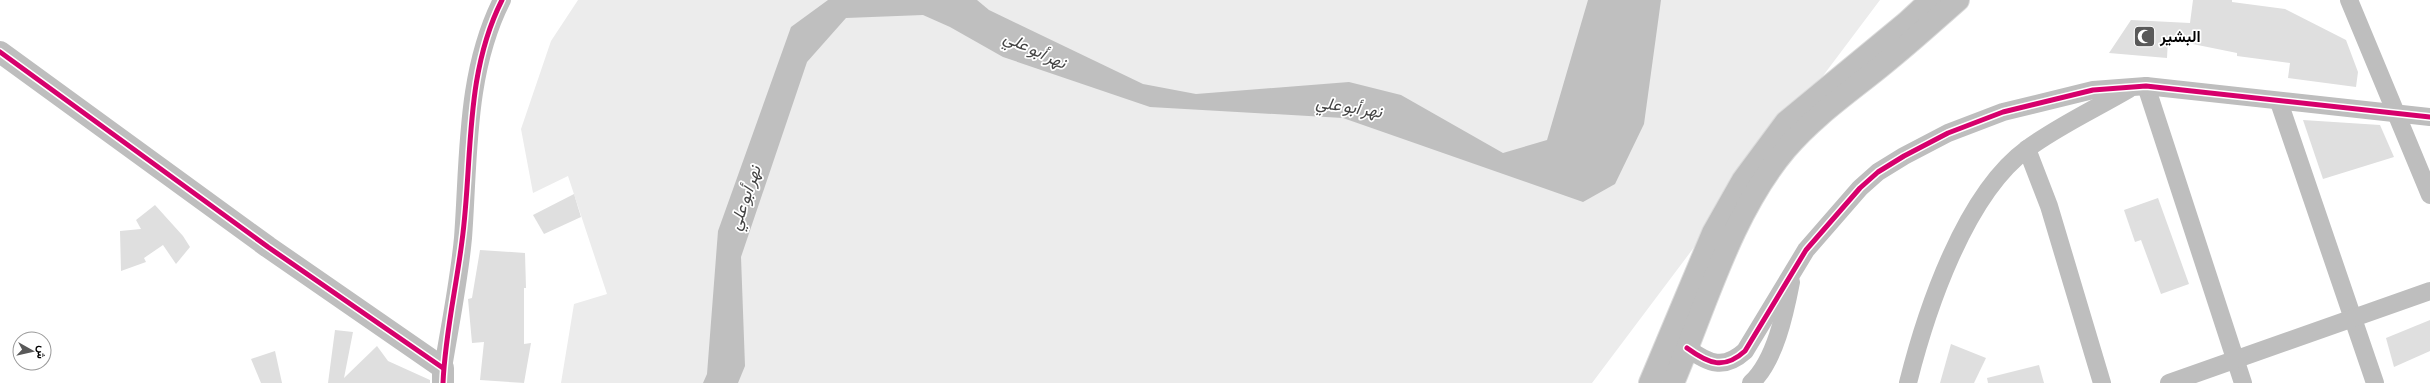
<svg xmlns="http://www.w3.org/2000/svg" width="2430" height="383" font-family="'Alegreya Sans',Vazirmatn,sans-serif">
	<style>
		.green { fill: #ececec }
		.water { fill: #bfbfbf }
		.building { fill: #dfdfdf }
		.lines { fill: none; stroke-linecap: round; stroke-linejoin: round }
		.primary-casing { stroke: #dbdbdb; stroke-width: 24 }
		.minor { stroke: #bebebe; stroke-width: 18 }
		.tertiary { stroke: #bebebe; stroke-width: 22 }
		.primary { stroke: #bebebe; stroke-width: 22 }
		.cycleway-casing { stroke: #fff; stroke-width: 8 }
		.cycleway { stroke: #d6006c; stroke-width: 5 }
		.labels { text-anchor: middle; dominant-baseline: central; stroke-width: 3.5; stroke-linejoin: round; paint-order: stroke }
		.poi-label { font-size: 16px; font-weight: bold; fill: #000; stroke: #fff; text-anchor: start }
		.water-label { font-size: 17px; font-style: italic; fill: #444; stroke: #fff }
	</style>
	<rect width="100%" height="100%" fill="#fff"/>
	<polygon class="green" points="578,0 1880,0 1592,383 561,383 574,304 607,294 568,176 533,193 521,129 551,41"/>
	<polygon class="water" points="828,0 977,0 989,10 1143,84 1196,94 1349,82 1401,95 1503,153 1547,140 1588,0 1661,0 1644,124 1615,184 1583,202 1343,118 1150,107 1003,57 950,27 923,15 846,18 807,62 741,257 745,366 738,383 703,383 707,374 718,231 791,27"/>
	<g class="building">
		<polygon points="2193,0 2232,0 2232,2 2285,9 2346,40 2358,72 2356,87 2288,78 2290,63 2237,56 2237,53 2168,39 2167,58 2109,53 2131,20 2190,23"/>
		<polygon points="2303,120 2380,125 2394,157 2323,179"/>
		<polygon points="574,194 581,217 544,234 533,215"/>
		<polygon points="2158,198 2189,284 2161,294 2141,240 2135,242 2124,210"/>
		<polygon points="155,205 183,236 190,247 176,264 163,245 144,258 146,262 121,271 120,231 141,229 136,220"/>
		<polygon points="480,250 525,253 526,288 524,288 524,344 531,343 524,383 480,380 484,342 472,343 468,299 472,298"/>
		<polygon points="2430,320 2430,351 2394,367 2386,338"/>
		<polygon points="335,330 353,332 344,378 377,346 388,361 430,380 430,383 328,383"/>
		<polygon points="1951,344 1986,358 1974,383 1940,383"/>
		<polygon points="275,351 282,383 261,383 251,359"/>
		<polygon points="2039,365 2044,383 1988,383 1987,378"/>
	</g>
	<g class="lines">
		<defs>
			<g id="primary">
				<polyline points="1650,383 1713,233 1743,180 1786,122 1906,23 1931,0"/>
				<path d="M1673,383c33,-77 58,-169 113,-234 29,-34 65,-58 99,-86 25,-20 49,-42 73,-63"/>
			</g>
		</defs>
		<use href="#primary" class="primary-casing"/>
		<g class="minor">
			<polyline points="2349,0 2430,195"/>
			<polyline points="2146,86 2243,383"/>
			<polyline points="2279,102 2375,383"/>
			<polyline points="2027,149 2049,206 2102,383"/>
			<path d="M1687,348c22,16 37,22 58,3l61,-101 54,-62 18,-16 26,-16 44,-23 55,-21 90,-22 53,-4 284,31"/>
			<path d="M443,368c7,-43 16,-87 20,-130 6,-80 2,-165 39,-238"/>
			<path d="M1751,383c24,-22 34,-70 40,-101"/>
			<path d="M1908,383c18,-72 57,-189 119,-234 31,-23 68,-40 102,-60"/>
			<polyline points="2169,383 2430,291"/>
		</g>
		<polyline class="tertiary" points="0,52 268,247 443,368 443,383"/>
		<use href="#primary" class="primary"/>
		<defs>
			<g id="cycleway">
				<polyline points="0,52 268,247 443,368"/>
				<path d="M1687,348c22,16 37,22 58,3l61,-101 54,-62 18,-16 26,-16 44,-23 55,-21 90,-22 53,-4 284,31"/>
				<path d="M443,383c2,-48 13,-94 19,-142 11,-81 2,-166 40,-241"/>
			</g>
		</defs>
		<use href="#cycleway" class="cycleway-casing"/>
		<use href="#cycleway" class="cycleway"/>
	</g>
	<defs>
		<symbol id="mosque-square" viewBox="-11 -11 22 22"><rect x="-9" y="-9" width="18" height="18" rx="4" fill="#595959" stroke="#fff"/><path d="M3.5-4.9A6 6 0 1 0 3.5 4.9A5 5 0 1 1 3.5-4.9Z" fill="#fff"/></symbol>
	</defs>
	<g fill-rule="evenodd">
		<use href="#mosque-square" x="2132" y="24" width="25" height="25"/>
	</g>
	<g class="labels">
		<g class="poi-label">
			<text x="2160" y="37">البشير</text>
		</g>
		<g class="water-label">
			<text transform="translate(1035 50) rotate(25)">نهر أبو علي</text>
			<text transform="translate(1349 107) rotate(9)">نهر أبو علي</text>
			<text transform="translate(745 198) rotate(-71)">نهر أبو علي</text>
		</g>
	</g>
	<g transform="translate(32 351) rotate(98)"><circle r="19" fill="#ffffff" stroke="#999999"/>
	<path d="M0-3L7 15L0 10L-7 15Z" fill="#595959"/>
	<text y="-6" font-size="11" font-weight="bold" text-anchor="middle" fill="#000000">ش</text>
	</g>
</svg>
